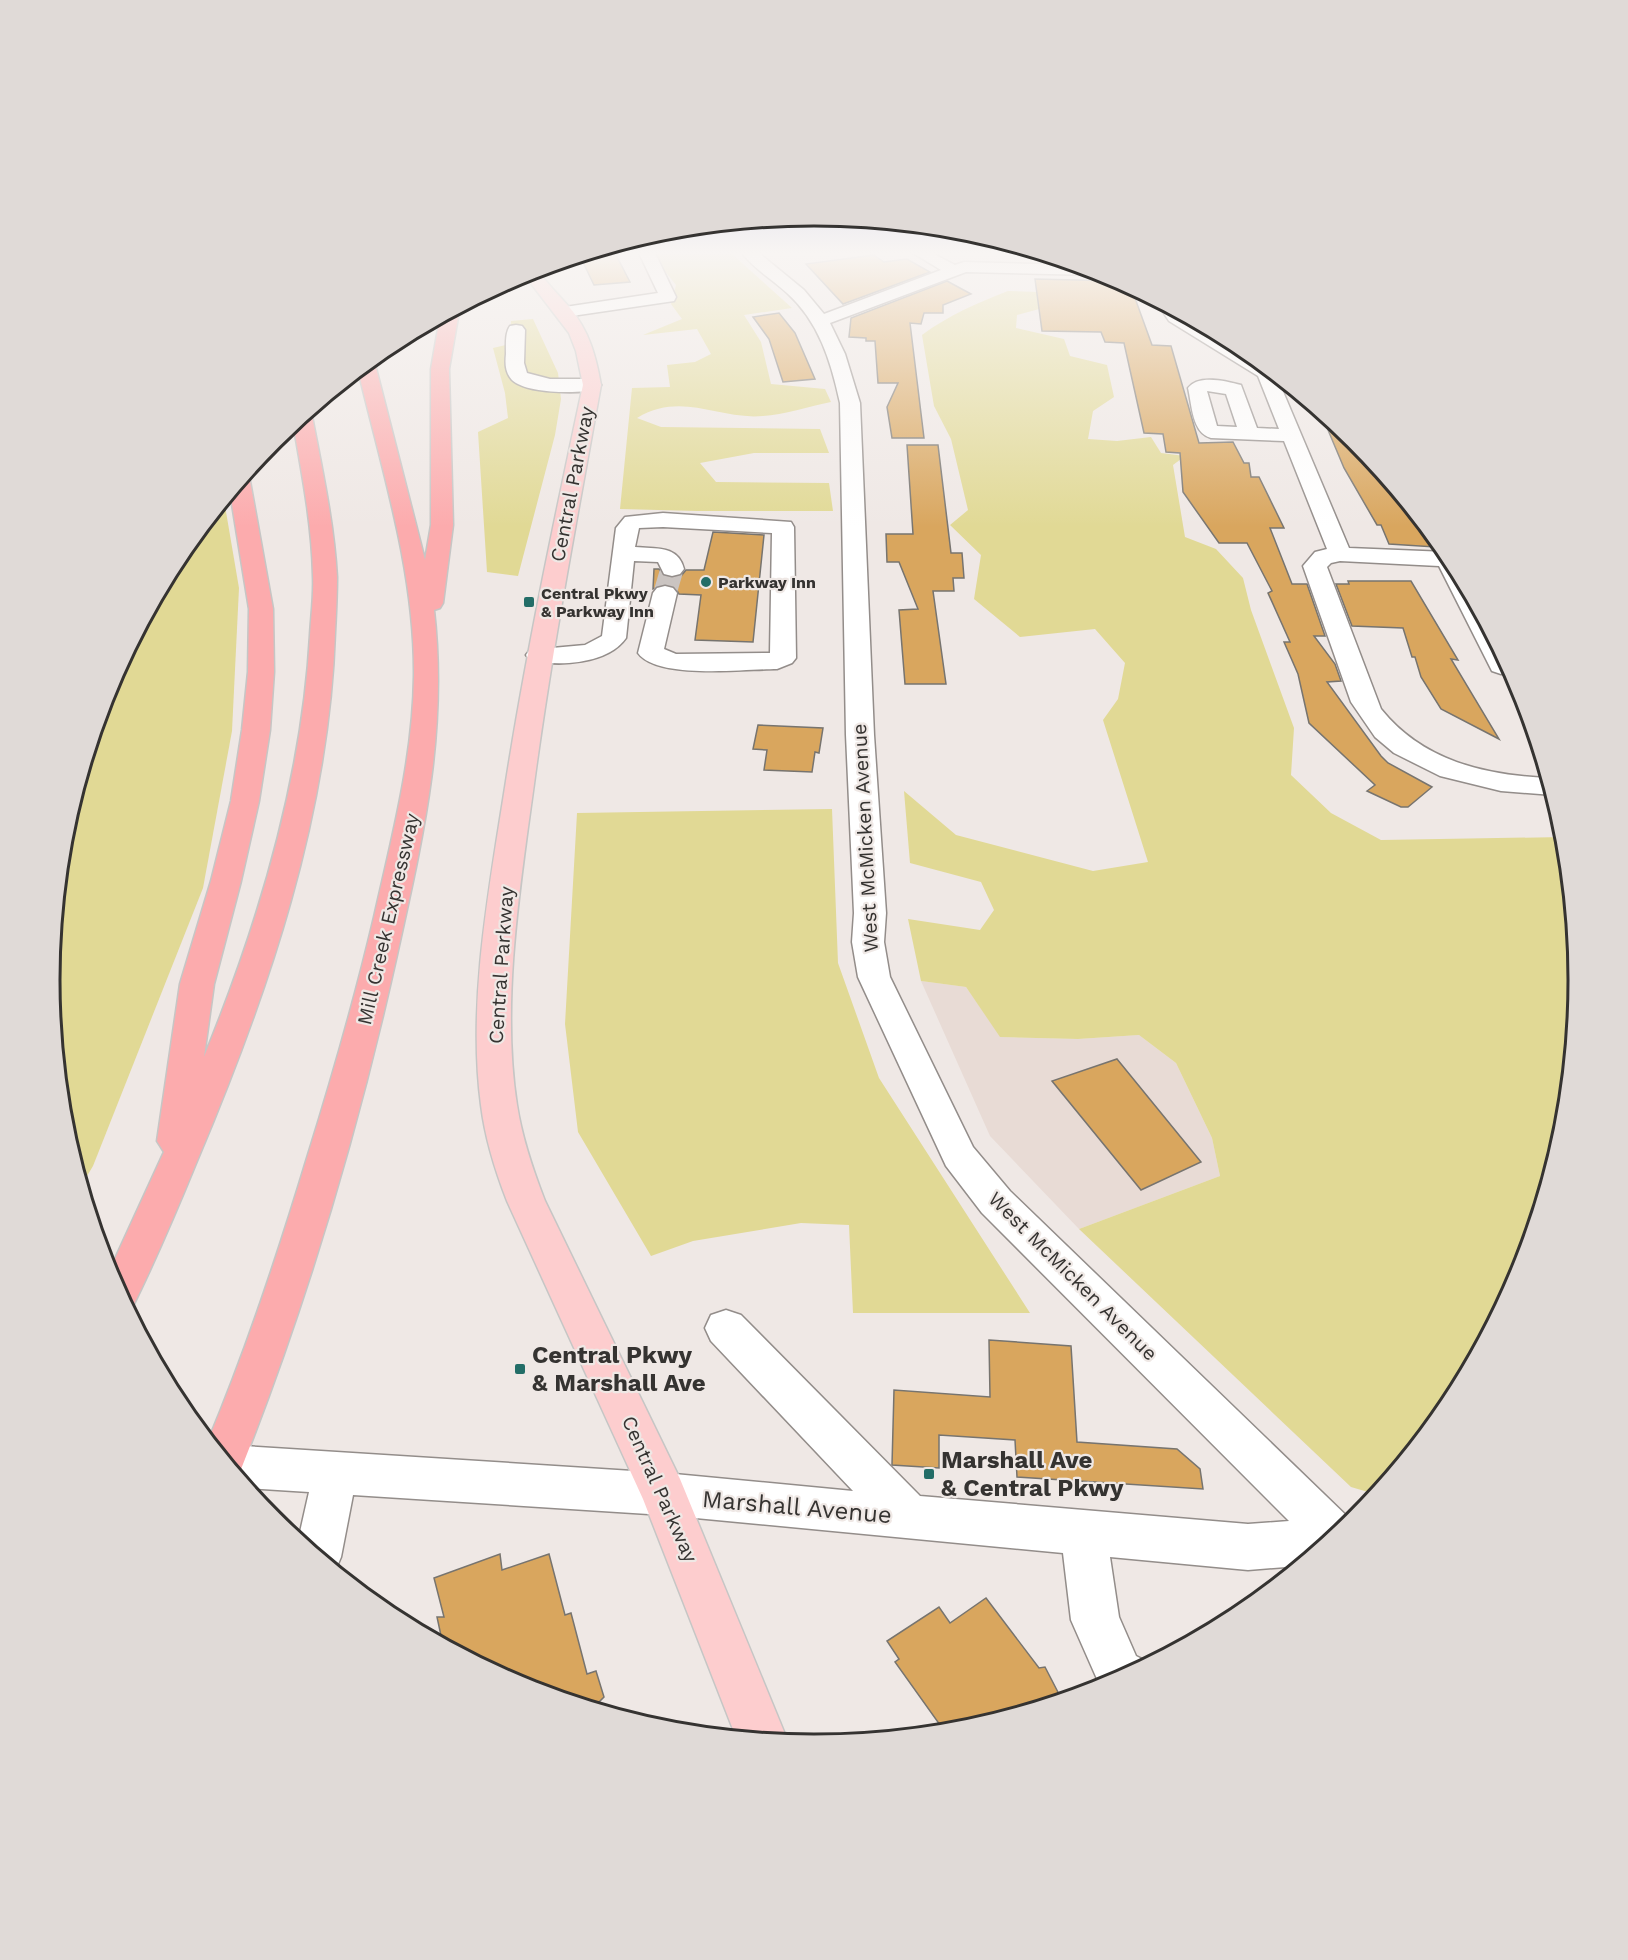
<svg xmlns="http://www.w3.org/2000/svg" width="1628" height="1960" font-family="'Work Sans',sans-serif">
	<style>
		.built { fill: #e8dbd5 }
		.green { fill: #e1d995 }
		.building { fill: #d9a65e; stroke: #77746f; stroke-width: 1.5 }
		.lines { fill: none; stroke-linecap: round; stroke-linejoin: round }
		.minor-tunnel { stroke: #cac4c1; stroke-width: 23; stroke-dasharray: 23 11; stroke-linecap: butt }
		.minor-casing { stroke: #938d8a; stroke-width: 3 }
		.major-casing { stroke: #c6c6c5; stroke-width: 3 }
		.highway-casing { stroke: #c6c6c5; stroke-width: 3 }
		.minor { fill: #fff; fill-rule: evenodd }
		.major { fill: #fdcdce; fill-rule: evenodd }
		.highway { fill: #fcabad; fill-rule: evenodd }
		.poi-dot { fill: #236d67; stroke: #efe8e5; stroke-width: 2 }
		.labels { text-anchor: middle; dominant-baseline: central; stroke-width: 4.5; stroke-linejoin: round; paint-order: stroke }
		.far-poi-label { font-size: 16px; font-weight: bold; fill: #353331; stroke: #efe8e5; text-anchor: start }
		.street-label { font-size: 20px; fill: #353331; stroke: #efe8e5 }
		.near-poi-label { font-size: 24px; font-weight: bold; fill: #353331; stroke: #efe8e5; text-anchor: start }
		.near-street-label { font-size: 24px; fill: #353331; stroke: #efe8e5 }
		.rim { fill: none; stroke: #353331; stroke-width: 3 }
	</style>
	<rect width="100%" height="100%" fill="#efe8e5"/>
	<g class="built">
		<polygon points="85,764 56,914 64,831"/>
		<polygon points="921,981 966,987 1001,1037 1078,1039 1139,1035 1176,1063 1212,1138 1220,1176 1079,1229 990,1136"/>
	</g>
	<g class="green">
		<path d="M660,253h71l61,55 -48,7 17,27 10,42 54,5 6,13c-21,4 -48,13 -68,14 -46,4 -80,-25 -126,2l24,9 159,2 9,24h-75l-54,10 16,19 113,1 4,28h-136l-77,-2 12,-121 38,-1 -3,-22 28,-3 16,-8 -14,-25 -54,6 39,-16 -11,-15 5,-19 -21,-26z"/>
		<path d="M1008,291l30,1 5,16 -26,7 -1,13 48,11 6,17 37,9 7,32 -21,14 -5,28 29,2 34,-4 10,16 24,3 -12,9 12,72 31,12 27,29 8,32 43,118 -3,47 40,38 50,27 183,-3 14,143 -14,149 -38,118 -6,26 -71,132 -65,80 -16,7 -17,-5 -272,-258 141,-53 -8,-38 -36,-75 -37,-28 -61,4 -78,-2 -34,-50 -45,-6 -13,-62 72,11 14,-20 -13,-28 -71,-19 -6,-72 52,44 137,36 55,-9 -45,-142 15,-21 7,-36 -30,-34 -75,8 -46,-38 7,-44 -31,-30 18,-15 -17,-71 -17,-33 -12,-71c27,-20 55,-32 86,-44z"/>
		<polygon points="533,319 558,373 561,399 555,435 518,576 487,572 478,432 508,418 505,393 493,348 510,344 511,321"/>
		<polygon points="224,500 239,588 232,731 203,888 93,1166 81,1186 64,1129 50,980 56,914 85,764 108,687 179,555"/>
		<polygon points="832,809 838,963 879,1078 1030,1313 853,1313 849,1225 801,1223 693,1241 651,1256 578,1132 565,1024 577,813"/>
	</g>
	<g class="building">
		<polygon points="590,253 615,253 630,282 594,285 580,256"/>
		<polygon points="874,255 884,262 907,259 930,272 843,304 806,264"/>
		<polygon points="1035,279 1120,281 1131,287 1152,345 1171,346 1199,443 1233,442 1244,463 1249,463 1251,477 1259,477 1284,528 1270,528 1292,584 1307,584 1325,636 1314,636 1335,664 1341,681 1327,682 1381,756 1388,763 1432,787 1408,807 1401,807 1367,791 1375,785 1309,723 1298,674 1284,642 1290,642 1268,593 1272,591 1247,543 1219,543 1183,492 1180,453 1166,452 1163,434 1144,433 1124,343 1105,342 1101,332 1042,331"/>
		<polygon points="947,281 971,294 943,305 943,313 924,313 921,324 910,323 924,438 892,438 887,407 898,383 878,383 875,341 866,341 866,338 849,337 851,318"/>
		<polygon points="779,313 795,333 815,379 783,382 769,339 753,317"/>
		<polygon points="1320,411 1355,440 1424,524 1435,547 1389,544 1381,525 1377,525 1344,468"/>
		<polygon points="907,445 938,445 951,553 962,553 964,578 953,578 954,591 933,591 946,684 905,684 899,610 918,609 899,562 887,562 886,534 913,534"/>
		<polygon points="713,532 764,535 753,642 695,640 701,595 679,594 675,587 666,584 653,589 654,569 659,569 663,576 671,578 681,576 686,570 704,570"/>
		<polygon points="1348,581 1411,581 1458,660 1451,659 1499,739 1441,709 1421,677 1415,657 1412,657 1403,628 1352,626 1336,584 1349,584"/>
		<polygon points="758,725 823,728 819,753 815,752 812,772 764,770 767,750 753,749"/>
		<polygon points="1117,1059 1201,1162 1141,1190 1052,1081"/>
		<polygon points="989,1340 1071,1346 1077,1442 1177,1449 1200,1469 1203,1489 1017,1477 1015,1440 939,1435 939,1468 892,1465 894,1390 990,1397"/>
		<polygon points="500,1554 502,1570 549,1554 565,1615 571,1613 587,1674 596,1671 604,1697 593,1708 521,1686 443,1645 437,1617 444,1617 434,1578"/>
		<polygon points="986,1598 1039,1668 1045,1667 1062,1700 963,1730 945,1732 895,1662 899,1659 887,1641 939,1607 950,1623"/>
	</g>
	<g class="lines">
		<polyline class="minor-tunnel" points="665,593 672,569"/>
		<defs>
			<g id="minor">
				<polygon points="639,253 655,253 676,297 674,301 565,317 559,316 556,312 559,308 565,307 658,293"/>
				<path d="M742,253h17l45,37 20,24 117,-44 -28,-17h19l23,12 9,-3 113,3 24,7 -7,3 -128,-3 -136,51 15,31 15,49 14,332 12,178 -2,29 6,35 83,170 37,44 343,331 -54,44 -51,4 -138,-13 9,60 17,39 6,3 3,7 -44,22 -30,-68 -8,-67 -399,-38 -311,-20 -12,62 -6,14 -37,-30 11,-49 -62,-4 -31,-38 12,-5 436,28 189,18 -142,-150 -6,-13 6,-13 15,-5 15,5 179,181 328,28 41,-3 -307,-308 -36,-47 -88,-189 -6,-35 2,-29 -8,-178 -6,-332c-9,-42 -21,-81 -53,-110 -14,-13 -33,-24 -45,-40z"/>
				<path d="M1162,303l96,57 26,21 -5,1 70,166 98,4 64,118 -10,4 -9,-3 -53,-105 -99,-5 -9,2 -4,4 54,142c42,52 103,66 167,69l5,17 -52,-4 -61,-15 -46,-23 -19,-16 -24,-35 -48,-136 12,-14 12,-3 -43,-108 -73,-3c-19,-5 -19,-33 -23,-50 10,-14 38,-7 53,-3l16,43 22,1 -21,-53 -89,-55 -10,-15zM1207,391l19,3 11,33 -20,-1z"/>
				<path d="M516,325l6,1 3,4 -1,33 3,10 23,6h42l7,2 2,4 -2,4c-18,5 -73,5 -87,-9 -7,-8 -7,-17 -6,-26 0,-9 -1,-21 4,-28z"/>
				<path d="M663,513l128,9 3,5 2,131 -4,5 -15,6c-31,0 -120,11 -139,-16l15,-60 4,-5 8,-2 8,2 4,5 -13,56 12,5 94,-1 2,-120 -109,-6 -24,1 -4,19c21,2 43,-2 49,22l-4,5 -8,2 -8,-2 -6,-12 -24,-1 -8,77c-18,26 -67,29 -96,22l-4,-5 4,-5 55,-5 17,-9 14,-108 9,-11z"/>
			</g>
			<path id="major" d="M537,269c9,14 22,26 33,39 19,23 26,48 31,77 -24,133 -49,265 -67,399 -14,102 -33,220 -17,321 5,33 16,65 28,96l135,278 107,260 -1,3 -50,-5 -93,-238 -136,-298c-12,-31 -22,-63 -26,-96 -14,-103 9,-221 25,-324 21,-133 49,-264 77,-396l-7,-34 -7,-18 -46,-60z"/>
			<g id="highway">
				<path d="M456,309l3,3 -10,57 4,156 -10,78 -3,5 -6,2c14,122 -11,227 -37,345 -38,171 -88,341 -152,504l-6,15 -3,1 -28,-34c39,-93 70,-187 99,-283 25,-80 48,-160 67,-241 18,-80 39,-159 40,-241 1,-104 -32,-206 -56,-306l13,-10 4,4 50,196 6,-35v-156l9,-52z"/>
				<path d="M307,411l5,5c10,53 22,107 25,161 0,18 -1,37 -2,56 -6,183 -67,360 -138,528 -20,49 -41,98 -64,145l-6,2 -19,-34 56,-122 -7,-11 23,-157 31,-103 20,-80 11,-71 6,-58 1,-63 -19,-117 14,-16 2,1 4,4 23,128 1,63 -4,58 -11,71 -18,80 -27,103 -10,73c55,-134 98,-277 106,-422 1,-19 4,-39 3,-59 -1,-51 -11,-102 -20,-153z"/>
			</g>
		</defs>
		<use href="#minor" class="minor-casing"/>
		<use href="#major" class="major-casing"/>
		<use href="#highway" class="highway-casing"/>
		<use href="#minor" class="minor"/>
		<use href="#major" class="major"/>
		<use href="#highway" class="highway"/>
	</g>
	<linearGradient id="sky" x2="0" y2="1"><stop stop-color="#aeb5e0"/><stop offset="0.48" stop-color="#f8f5f3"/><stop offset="1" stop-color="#f8f5f3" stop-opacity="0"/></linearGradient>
	<rect width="1628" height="527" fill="url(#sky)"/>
	<g class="poi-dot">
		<circle cx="706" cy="582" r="6"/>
		<rect x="523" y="596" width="12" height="12" rx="3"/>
		<rect x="514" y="1363" width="12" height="12" rx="3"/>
		<rect x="923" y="1468" width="12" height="12" rx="3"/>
	</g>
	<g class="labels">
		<g class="far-poi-label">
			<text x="718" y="582">Parkway Inn</text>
			<text x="541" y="593">Central Pkwy<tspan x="541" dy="18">&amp; Parkway Inn</tspan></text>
		</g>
		<g class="street-label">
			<text transform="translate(572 484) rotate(-79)">Central Parkway</text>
			<text transform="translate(865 838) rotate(-93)">West McMicken Avenue</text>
			<text transform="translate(388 919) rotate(-77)">Mill Creek Expressway</text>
			<text transform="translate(501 965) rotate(-86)">Central Parkway</text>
			<text transform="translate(1073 1276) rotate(45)">West McMicken Avenue</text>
			<text transform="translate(660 1489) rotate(66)">Central Parkway</text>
		</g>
		<g class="near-poi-label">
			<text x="532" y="1355">Central Pkwy<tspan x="532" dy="28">&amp; Marshall Ave</tspan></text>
			<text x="941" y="1460">Marshall Ave<tspan x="941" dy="28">&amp; Central Pkwy</tspan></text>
		</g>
		<g class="near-street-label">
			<text transform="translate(797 1507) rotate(5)">Marshall Avenue</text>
		</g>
	</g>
	<path d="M0 0H1628V1960H0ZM60 980a754 754 0 1 1 1508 0a754 754 0 1 1-1508 0Z" fill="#e0dad7" fill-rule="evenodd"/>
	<path class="rim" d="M60 980a754 754 0 1 1 1508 0a754 754 0 1 1-1508 0Z"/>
</svg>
